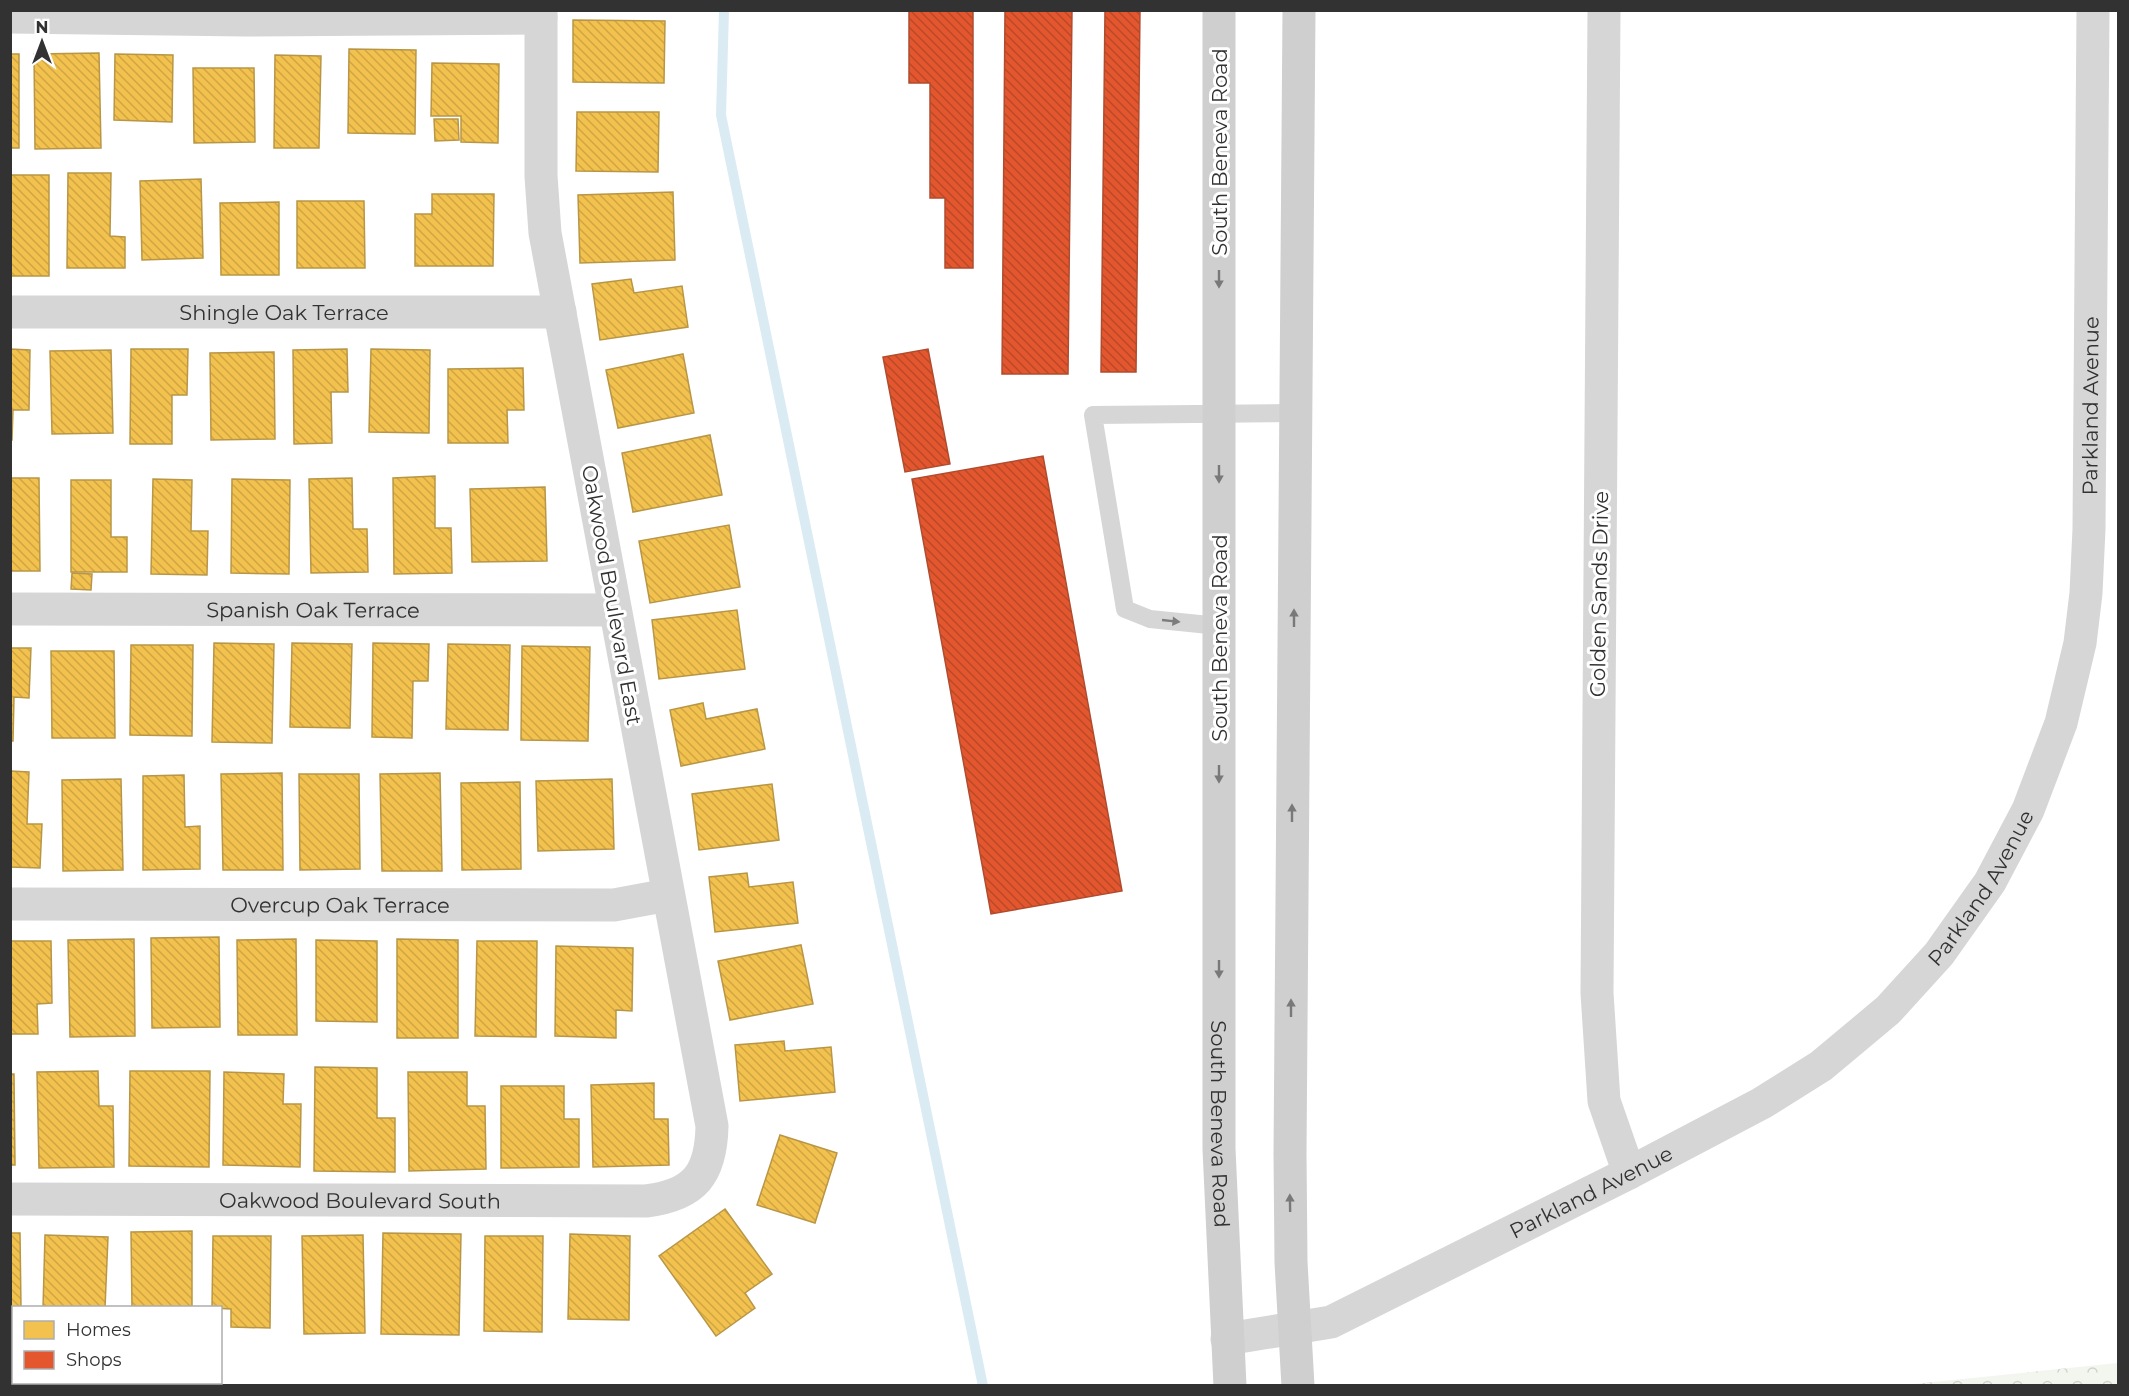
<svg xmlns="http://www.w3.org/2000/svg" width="2129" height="1396" font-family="Montserrat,sans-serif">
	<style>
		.forest { fill: url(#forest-crowns) }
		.homes { fill: url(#homes-back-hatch); stroke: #b89646; stroke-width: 1.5 }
		.shops { fill: url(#shops-back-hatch); stroke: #af4c2f; stroke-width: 1.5 }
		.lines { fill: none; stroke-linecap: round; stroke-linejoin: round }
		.stream { stroke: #dbebf4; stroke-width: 10 }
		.lane { stroke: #d6d6d6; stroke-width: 18 }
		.street { stroke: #d6d6d6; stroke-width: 33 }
		.secondary { stroke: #cfcfcf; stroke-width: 33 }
		.oneway { fill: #797979 }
		.oneway2 { fill: #7c7c7c }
		.labels { text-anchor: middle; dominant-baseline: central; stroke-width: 6; stroke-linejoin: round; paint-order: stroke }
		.street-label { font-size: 21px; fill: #323232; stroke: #fff }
	</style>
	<defs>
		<pattern id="forest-crowns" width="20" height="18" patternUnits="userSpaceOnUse" patternTransform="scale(1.5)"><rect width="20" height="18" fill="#f2f6ee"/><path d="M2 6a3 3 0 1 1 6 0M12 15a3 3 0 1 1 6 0" fill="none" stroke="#d0d3cd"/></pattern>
		<pattern id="homes-back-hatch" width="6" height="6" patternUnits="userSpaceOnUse" patternTransform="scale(1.5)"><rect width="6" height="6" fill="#f2c14e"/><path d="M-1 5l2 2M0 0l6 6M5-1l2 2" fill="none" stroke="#d0a645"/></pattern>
		<pattern id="shops-back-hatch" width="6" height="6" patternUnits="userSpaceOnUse" patternTransform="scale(1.5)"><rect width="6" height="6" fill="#e4572e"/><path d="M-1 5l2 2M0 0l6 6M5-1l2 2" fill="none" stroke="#b94928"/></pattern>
	</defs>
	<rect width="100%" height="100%" fill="#fff"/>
	<polygon class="forest" points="2118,1363 2118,1385 1904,1385"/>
	<g class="homes">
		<polygon points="573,20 665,21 664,83 573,82"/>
		<polygon points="349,49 416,50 415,134 348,133"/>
		<polygon points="99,53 101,148 35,149 34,54"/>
		<rect x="10" y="54" width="9" height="94"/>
		<polygon points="115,54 173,55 172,122 114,120"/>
		<polygon points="275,55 321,56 319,148 274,148"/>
		<polygon points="432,63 499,64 498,143 461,142 461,116 431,116"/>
		<polygon points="193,68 254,68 255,142 194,143"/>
		<polygon points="577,112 659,112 658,172 576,171"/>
		<polygon points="434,119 458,119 459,140 435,141"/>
		<polygon points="68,173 111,173 110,236 125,237 125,268 67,268"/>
		<rect x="10" y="175" width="39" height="101"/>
		<polygon points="201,179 203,258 142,260 140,181"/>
		<polygon points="673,192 675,260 580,263 578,195"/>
		<polygon points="432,194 494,194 493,266 415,266 415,214 432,214"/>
		<polygon points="297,201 364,201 365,268 297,268"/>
		<polygon points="279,202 279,275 221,275 220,203"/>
		<polygon points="631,279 634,293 682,286 688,327 600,340 592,284"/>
		<polygon points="10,349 30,350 29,410 13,410 12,440 10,440"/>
		<polygon points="131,349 188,349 187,395 172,395 172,444 130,444"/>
		<polygon points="347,349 348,392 331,392 332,443 294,444 293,350"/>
		<polygon points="371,349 430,350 429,433 369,432"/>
		<polygon points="111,350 113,433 52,434 50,351"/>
		<polygon points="274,352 275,439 211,440 210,353"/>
		<polygon points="683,354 694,413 618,428 606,370"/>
		<polygon points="523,368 524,410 507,410 508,443 448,443 448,369"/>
		<polygon points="710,435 722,495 633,512 622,453"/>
		<polygon points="435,476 435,528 451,528 452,573 394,574 393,478"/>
		<polygon points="10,478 39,478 40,571 10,571"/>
		<polygon points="352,478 353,529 367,529 368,572 311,573 309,479"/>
		<polygon points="153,479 192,480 191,531 208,531 207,575 151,574"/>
		<polygon points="232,479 290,480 289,574 231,573"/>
		<polygon points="71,480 111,480 111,537 127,537 127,572 71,572"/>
		<polygon points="545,487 547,561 472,562 470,489"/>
		<polygon points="729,525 740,587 650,603 639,541"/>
		<polygon points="72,573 92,574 91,590 71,589"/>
		<polygon points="737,610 745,669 659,679 652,620"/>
		<polygon points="214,643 274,644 272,743 212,742"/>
		<polygon points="292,643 352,644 350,728 290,727"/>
		<polygon points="373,643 429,644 428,681 413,681 412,738 372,737"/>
		<polygon points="448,644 510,645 508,730 446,729"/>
		<polygon points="131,645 193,645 192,736 130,735"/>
		<polygon points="522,646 590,647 588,741 521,740"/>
		<polygon points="10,648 31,648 29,698 14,697 13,741 10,741"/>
		<polygon points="51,651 114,651 115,738 52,738"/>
		<polygon points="703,703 706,719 757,709 765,749 681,766 670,710"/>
		<polygon points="10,771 29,772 27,824 42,824 40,868 10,867"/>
		<polygon points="282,773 283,870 223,870 221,774"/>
		<polygon points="440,773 442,871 382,871 380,774"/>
		<polygon points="299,774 359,774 360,869 300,870"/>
		<polygon points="184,775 185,827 200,826 200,869 143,870 143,776"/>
		<polygon points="121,779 123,870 63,871 62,780"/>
		<polygon points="612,779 614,849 538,851 536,781"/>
		<polygon points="520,782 521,869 462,870 461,783"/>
		<polygon points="772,784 779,840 699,850 692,794"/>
		<polygon points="747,873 749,887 793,882 798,923 715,932 709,877"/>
		<polygon points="219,937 220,1027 152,1028 151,938"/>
		<polygon points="134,939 135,1036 70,1037 68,940"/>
		<polygon points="296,939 297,1035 238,1035 237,940"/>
		<polygon points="397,939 458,940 458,1038 397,1038"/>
		<polygon points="316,940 377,941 377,1022 316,1021"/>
		<polygon points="10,941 51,941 52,1003 37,1004 38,1034 10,1034"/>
		<polygon points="477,941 537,941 536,1037 475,1036"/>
		<polygon points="801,945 813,1004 730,1020 718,961"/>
		<polygon points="556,946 633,948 632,1011 616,1010 616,1038 555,1036"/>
		<polygon points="784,1041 785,1051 831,1047 835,1092 740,1101 735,1045"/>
		<polygon points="315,1067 377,1068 377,1118 395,1118 395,1172 314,1171"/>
		<polygon points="98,1071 99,1106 113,1106 114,1167 39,1168 37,1072"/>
		<polygon points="130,1071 210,1071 209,1167 129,1166"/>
		<polygon points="224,1072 284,1074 283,1104 301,1104 300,1167 223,1165"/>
		<polygon points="408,1072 467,1072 467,1106 485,1106 486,1169 409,1171"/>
		<polygon points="10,1074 14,1074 15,1165 10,1165"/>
		<polygon points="654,1083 654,1119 668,1119 669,1165 593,1167 591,1085"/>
		<polygon points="501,1086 564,1086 564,1119 579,1119 579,1167 501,1168"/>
		<polygon points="780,1135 837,1153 815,1223 757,1205"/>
		<polygon points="725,1209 772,1274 745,1293 755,1308 716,1336 659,1256"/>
		<polygon points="192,1231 192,1308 132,1308 131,1232"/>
		<polygon points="10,1233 20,1233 21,1308 14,1308 14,1318 10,1318"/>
		<polygon points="383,1233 461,1234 459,1335 381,1334"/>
		<polygon points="570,1234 630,1236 629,1320 568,1319"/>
		<polygon points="45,1235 108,1237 105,1308 43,1308"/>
		<polygon points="363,1235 365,1333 304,1334 302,1236"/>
		<polygon points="213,1236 271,1236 270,1328 231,1327 231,1309 212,1308"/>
		<polygon points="485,1236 543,1236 542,1332 484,1331"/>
	</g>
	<g class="shops">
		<polygon points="909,10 973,10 973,268 945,268 945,198 930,198 930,83 909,83"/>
		<polygon points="1005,10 1072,10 1068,374 1002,374"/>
		<polygon points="1105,10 1140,10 1136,372 1101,372"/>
		<polygon points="928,349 950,464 905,472 883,357"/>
		<polygon points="1043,456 1122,891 991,914 912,479"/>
	</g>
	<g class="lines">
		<polyline class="stream" points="724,10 721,115 983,1386"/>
		<polyline class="lane" points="1219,626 1150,619 1125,609 1093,415 1296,413"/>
		<g class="street">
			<polyline points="1604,10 1597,993 1604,1101 1629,1173"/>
			<polyline points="10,17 246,20 541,18"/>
			<path id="s1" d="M10,312h550"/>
			<path id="s2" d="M10,609l605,1"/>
			<path id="s3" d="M10,904l604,1 54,-10"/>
			<path id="s4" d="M10,1199l636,2c49,-6 65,-27 66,-75l-167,-893 -4,-57v-166"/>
			<path id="s5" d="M1227,1339l104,-17 298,-149 133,-70 59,-37 67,-56 51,-56 51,-72 38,-72 33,-87 19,-80 6,-50 3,-64 4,-519"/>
		</g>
		<g class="secondary">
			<path id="s6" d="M1219,10v1139l11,237"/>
			<polyline points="1298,1386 1291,1262 1290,1153 1299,10"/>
		</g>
	</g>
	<defs><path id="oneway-solid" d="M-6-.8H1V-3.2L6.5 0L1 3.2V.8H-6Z" transform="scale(1.5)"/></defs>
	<g class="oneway">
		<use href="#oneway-solid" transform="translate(1219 279) rotate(90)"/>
		<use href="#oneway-solid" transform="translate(1219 474) rotate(90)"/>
		<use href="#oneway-solid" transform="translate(1294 618) rotate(-90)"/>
		<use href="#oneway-solid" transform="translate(1219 774) rotate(90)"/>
		<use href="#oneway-solid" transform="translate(1292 813) rotate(-90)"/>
		<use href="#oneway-solid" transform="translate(1219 969) rotate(90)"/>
		<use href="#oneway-solid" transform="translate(1291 1008) rotate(-90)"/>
		<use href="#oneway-solid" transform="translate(1290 1203) rotate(-91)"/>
	</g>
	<use class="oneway2" href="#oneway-solid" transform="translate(1171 621) rotate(6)"/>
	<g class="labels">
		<g class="street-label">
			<text transform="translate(1219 152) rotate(-90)">South Beneva Road</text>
			<text stroke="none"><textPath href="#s1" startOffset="274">Shingle Oak Terrace</textPath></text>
			<text stroke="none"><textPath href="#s5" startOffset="1404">Parkland Avenue</textPath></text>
			<text transform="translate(1599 594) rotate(-89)">Golden Sands Drive</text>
			<text transform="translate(612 595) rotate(80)">Oakwood Boulevard East</text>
			<text stroke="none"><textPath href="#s2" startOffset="303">Spanish Oak Terrace</textPath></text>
			<text transform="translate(1219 638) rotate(-90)">South Beneva Road</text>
			<text stroke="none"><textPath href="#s5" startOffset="900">Parkland Avenue</textPath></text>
			<text stroke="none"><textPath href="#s3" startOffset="330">Overcup Oak Terrace</textPath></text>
			<text stroke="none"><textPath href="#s6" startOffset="1114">South Beneva Road</textPath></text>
			<text stroke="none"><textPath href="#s5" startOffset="396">Parkland Avenue</textPath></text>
			<text stroke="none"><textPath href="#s4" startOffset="350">Oakwood Boulevard South</textPath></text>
		</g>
	</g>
	<rect width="2129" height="1396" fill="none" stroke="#323232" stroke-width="24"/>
	<rect x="12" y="1306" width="210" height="78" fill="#ffffff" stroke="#adadad" stroke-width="1.5"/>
	<rect x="24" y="1321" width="30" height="18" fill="#f2c14e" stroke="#adadad" stroke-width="1.5"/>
	<text x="66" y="1336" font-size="18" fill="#323232">Homes</text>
	<rect x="24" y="1351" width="30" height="18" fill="#e4572e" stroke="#adadad" stroke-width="1.5"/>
	<text x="66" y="1366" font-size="18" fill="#323232">Shops</text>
	<g transform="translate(42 42)" stroke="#ffffff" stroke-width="4.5" paint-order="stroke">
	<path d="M0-4.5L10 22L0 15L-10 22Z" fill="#323232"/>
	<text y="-9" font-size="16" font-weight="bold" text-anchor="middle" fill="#323232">N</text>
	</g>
</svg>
